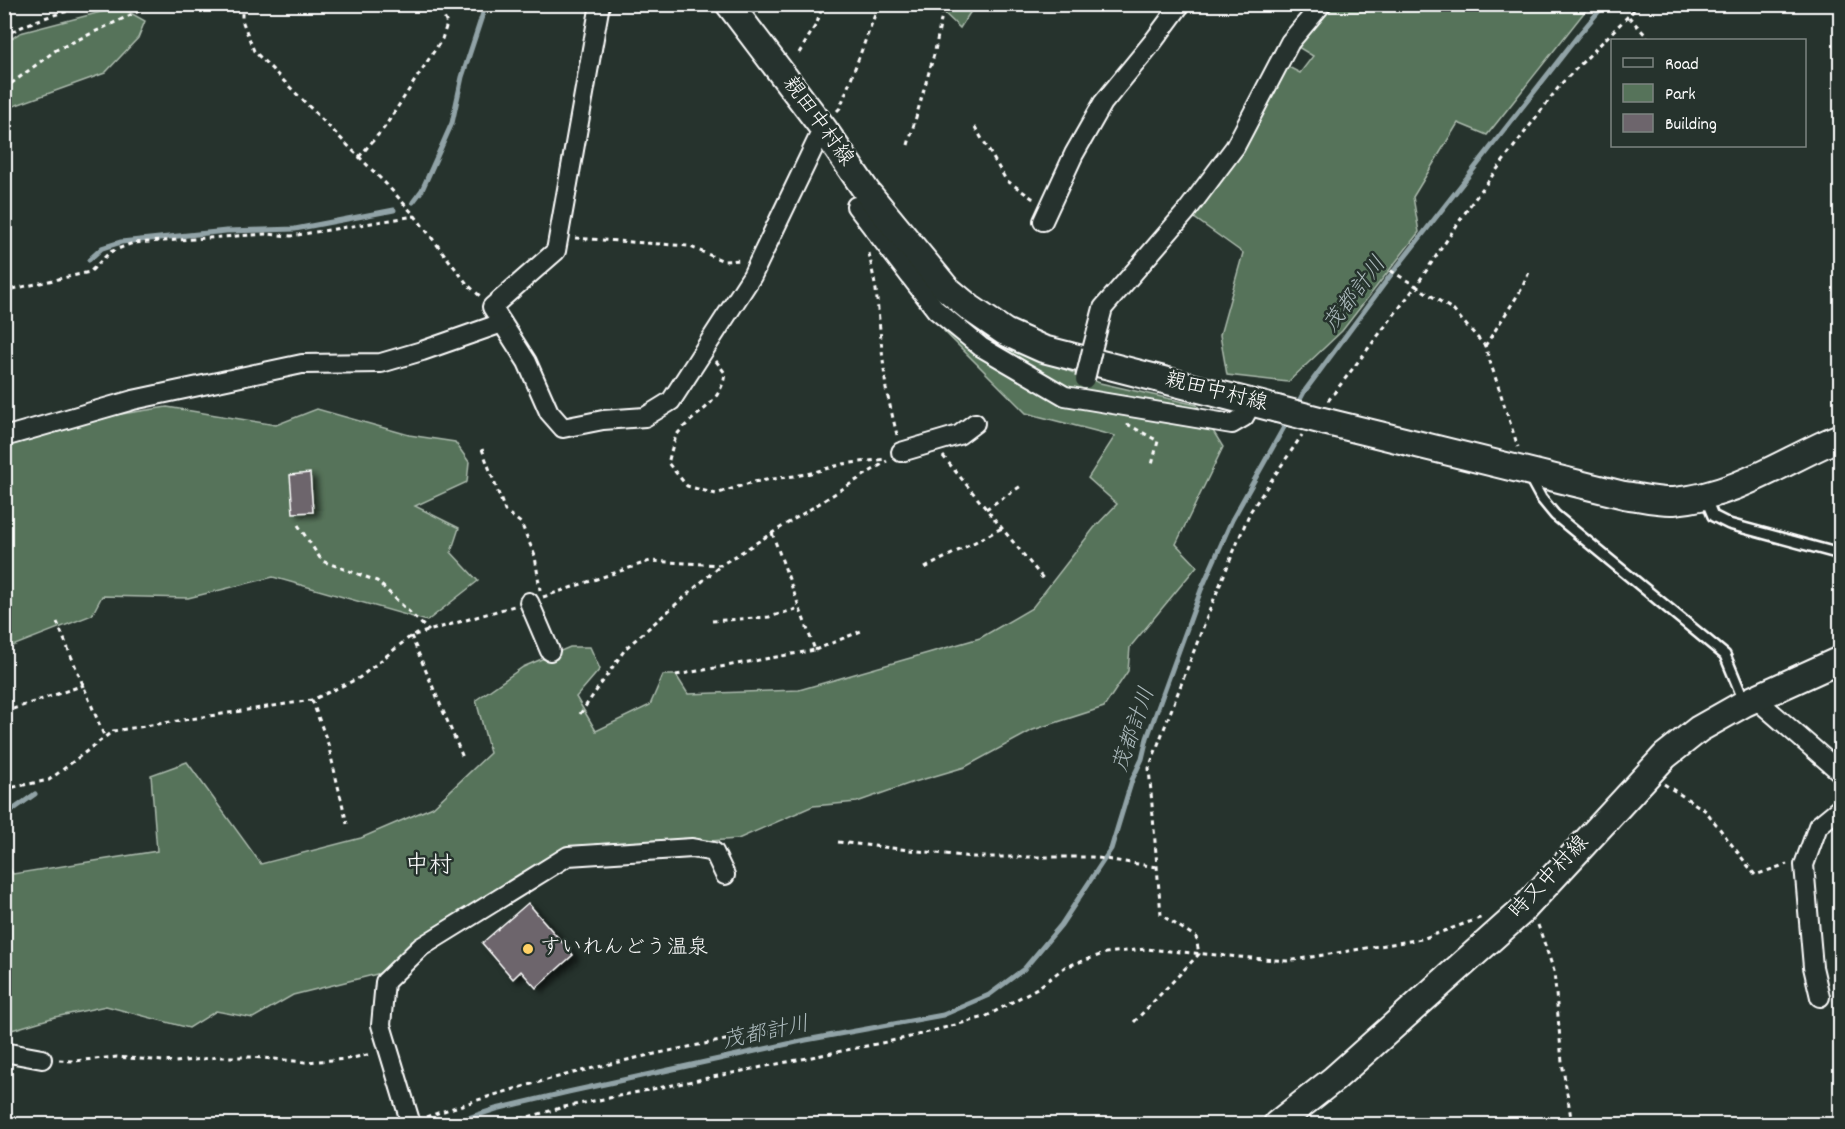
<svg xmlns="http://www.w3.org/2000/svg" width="1845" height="1129" font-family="Dekko,'Klee One',sans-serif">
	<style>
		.green { fill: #56735a; stroke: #aab9ac; stroke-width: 1.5 }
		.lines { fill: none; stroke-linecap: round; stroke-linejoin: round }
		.stream { stroke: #91a3a7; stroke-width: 5 }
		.building { fill: #6d656c; stroke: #fff; stroke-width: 1.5; filter: url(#shadow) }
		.lane-casing { stroke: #fff; stroke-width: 14 }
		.street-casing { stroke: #fff; stroke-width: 22 }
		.secondary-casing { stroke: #fff; stroke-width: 30 }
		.path { stroke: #fff; stroke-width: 3; stroke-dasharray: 4.5 4.5; stroke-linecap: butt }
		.lane { stroke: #26332d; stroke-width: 9 }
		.street { stroke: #26332d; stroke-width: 18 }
		.secondary { stroke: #26332d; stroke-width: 26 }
		.street-bridge-casing { stroke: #fff; stroke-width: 22; stroke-linecap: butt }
		.secondary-bridge-casing { stroke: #fff; stroke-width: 30; stroke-linecap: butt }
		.street-bridge { stroke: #26332d; stroke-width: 18 }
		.secondary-bridge { stroke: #26332d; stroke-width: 26 }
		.poi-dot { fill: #ffd166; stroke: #26332d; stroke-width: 2 }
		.labels { text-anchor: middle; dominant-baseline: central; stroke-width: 5; stroke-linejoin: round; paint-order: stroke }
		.street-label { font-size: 21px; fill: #fff; stroke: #26332d }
		.poi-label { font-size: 21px; fill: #fff; stroke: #26332d; text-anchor: start }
		.water-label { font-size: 22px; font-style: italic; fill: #acbabd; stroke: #26332d }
		.quarter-label { font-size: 24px; fill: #fff; stroke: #26332d }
	</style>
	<defs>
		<filter id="shadow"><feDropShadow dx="6" dy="4" stdDeviation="3" flood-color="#0009"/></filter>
	</defs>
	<rect width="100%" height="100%" fill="#26332d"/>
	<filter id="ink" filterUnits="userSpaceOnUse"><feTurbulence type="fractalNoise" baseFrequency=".0167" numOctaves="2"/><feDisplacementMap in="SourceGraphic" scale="12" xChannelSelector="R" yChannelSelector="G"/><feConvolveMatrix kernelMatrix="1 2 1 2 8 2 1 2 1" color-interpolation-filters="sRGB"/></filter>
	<g filter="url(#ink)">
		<g class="green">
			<polygon points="935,4 975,4 975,5 960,28"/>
			<polygon points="1322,5 1590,5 1487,135 1458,123 1413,197 1419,232 1342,331 1288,382 1227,375 1220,335 1243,253 1186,212 1279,62 1300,73 1313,56 1290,42"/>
			<polygon points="120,7 145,21 138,38 105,73 8,108 5,134 5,43 20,33"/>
			<polygon points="973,328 1019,352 1100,383 1197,405 1223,447 1176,544 1197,566 1130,647 1128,671 1104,707 1033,730 965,767 911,783 857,802 813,806 738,839 567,851 426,933 381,973 293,995 253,1018 216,1011 189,1028 106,1006 55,1017 5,1032 4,858 13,874 157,851 151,775 187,762 261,864 361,838 433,807 490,753 476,700 523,667 570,647 590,647 600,669 576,697 596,731 650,705 663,675 676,675 688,694 799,690 980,638 1032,608 1094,528 1117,504 1088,478 1115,436 1026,413 944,331"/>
			<polygon points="167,407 276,425 317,409 409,435 455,442 469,462 467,482 415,506 459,528 451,552 478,581 427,621 273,577 188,598 102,596 92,615 5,649 5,444 75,426 102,417"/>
		</g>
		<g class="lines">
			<g class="stream">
				<polyline points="413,202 422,190 452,123 462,77 486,4"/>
				<polyline points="89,260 102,248 121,242 226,231 295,229 394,210"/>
				<polyline points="1296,407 1304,392 1390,276 1577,37 1605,4"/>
				<polyline points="4,816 35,794"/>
				<polyline points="450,1124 496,1109 568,1092 806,1040 943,1015 989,995 1024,969 1061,925 1111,849 1132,780 1142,759 1147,738 1201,590 1232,520 1288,420"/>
			</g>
		</g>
		<g class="building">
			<polygon points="310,473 313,512 293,513 290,475"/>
			<polygon points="528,903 573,955 536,988 521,971 513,979 482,943"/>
		</g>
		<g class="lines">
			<defs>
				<g id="lane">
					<polyline points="1529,476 1541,498 1555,515 1725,655 1744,701"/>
					<polyline points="1705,497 1713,516 1729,524 1840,554"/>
				</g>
				<g id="street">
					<polyline points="600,4 556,251 492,307 527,362 549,412 563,428 603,420 645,417 671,401 752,276 823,128"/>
					<polyline points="856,206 936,310 981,347 1065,396 1232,424 1244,417 1252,403"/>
					<polyline points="1043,221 1074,154 1103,103 1152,43 1181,4"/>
					<polyline points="1092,350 1103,308 1186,212 1235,147 1290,42 1322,4"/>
					<polyline points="4,437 133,400 302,364 381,363 422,351 502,323"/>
					<polyline points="901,452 959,435 975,423"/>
					<polyline points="529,602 550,651"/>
					<polyline points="1756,699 1840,772"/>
					<polyline points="1820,997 1813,967 1804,865 1818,826 1840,808"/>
					<polyline points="4,1052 42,1059"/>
					<polyline points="411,1124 381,1025 385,982 421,947 568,856 692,848 714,852 725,875"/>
				</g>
				<g id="secondary">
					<polyline points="729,4 823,128 867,192 946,288 970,308 1005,332 1043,349 1277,409"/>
					<path d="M1327,422l297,73c16,2 34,7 50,6 62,-5 111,-41 166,-64"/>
					<polyline points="1277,1124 1334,1079 1521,912 1665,756 1699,729 1745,703 1840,660"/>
				</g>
			</defs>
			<use href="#lane" class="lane-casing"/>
			<use href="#street" class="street-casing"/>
			<use href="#secondary" class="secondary-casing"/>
			<g class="path">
				<polyline points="242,4 242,20 254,51 387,185 415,216 468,285 480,296"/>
				<polyline points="1629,17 1650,40"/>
				<path d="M4,36c31,-18 67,-27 102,-32"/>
				<polyline points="799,53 817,23 823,4"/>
				<polyline points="4,89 56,50 154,4"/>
				<polyline points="837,111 840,108 879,4"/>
				<polyline points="975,127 1006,180 1032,198 1036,199"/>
				<polyline points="908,145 935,51 944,4"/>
				<polyline points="359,157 384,128 442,39 447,24 441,10 442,4"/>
				<polyline points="575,238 688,246 724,261 742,260"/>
				<polyline points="869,253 876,290 886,389 897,435"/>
				<polyline points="1383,266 1416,286 1471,204 1561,84 1640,4"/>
				<polyline points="4,291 90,272 110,252 133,243 267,234 291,236 415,216"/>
				<polyline points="1485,346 1521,290 1530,270"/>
				<path d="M716,361l9,12c-3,29 -28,39 -46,59 -6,7 -8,22 -11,31l19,23 29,8 37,-12 54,-8 36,-10 43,-5"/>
				<polyline points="1328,401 1416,286 1452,309 1485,346 1518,447"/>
				<polyline points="1127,424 1158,441 1152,465"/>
				<polyline points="482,449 505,511 521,523 535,556 540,590"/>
				<polyline points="943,456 1045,581"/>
				<polyline points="986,509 1021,486"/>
				<polyline points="298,525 322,561 377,581 429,631"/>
				<polyline points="925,568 1002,528"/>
				<polyline points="543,597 650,561 721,565 887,461"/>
				<polyline points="712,621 769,617 800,608"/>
				<polyline points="57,622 105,738"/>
				<polyline points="411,636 464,760"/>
				<polyline points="815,650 861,631"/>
				<polyline points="676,675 815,650 772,533"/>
				<polyline points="312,700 328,744 347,824"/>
				<polyline points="4,712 84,685"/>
				<polyline points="580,714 626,648 721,565"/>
				<polyline points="1664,784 1706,811 1755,875 1787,864"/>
				<polyline points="4,789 49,780 113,731 312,700 359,678 411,636 514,606"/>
				<polyline points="838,842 972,857 1092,857 1157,867"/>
				<polyline points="1538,925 1554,971 1562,1062 1572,1124"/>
				<polyline points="1134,1022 1199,954 1196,937 1161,915 1149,768 1212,604 1250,512 1302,435"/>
				<polyline points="59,1060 73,1061 117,1057 175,1062 219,1057 252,1057 305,1062 347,1059 372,1054"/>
				<path d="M426,1117c116,-40 237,-68 359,-87"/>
				<polyline points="503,1124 564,1107 906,1038 985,1017 1039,987 1065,967 1106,953 1146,949 1287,961 1422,939 1483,917"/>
			</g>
			<use href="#lane" class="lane"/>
			<use href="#street" class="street"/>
			<use href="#secondary" class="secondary"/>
			<defs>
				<polyline id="street-bridge" points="1085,379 1092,350"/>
				<polyline id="secondary-bridge" points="1277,409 1327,422"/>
			</defs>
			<use href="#street-bridge" class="street-bridge-casing"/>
			<use href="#secondary-bridge" class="secondary-bridge-casing"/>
			<use href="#street-bridge" class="street-bridge"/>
			<use href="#secondary-bridge" class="secondary-bridge"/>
		</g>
	</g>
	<circle class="poi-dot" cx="528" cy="949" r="6"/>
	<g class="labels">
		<g class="street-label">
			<text transform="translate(817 122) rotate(54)">親田中村線</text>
			<text transform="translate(1216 393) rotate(14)">親田中村線</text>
			<text transform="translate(1550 878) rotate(-47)">時又中村線</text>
		</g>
		<g class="poi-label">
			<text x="540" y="949">すいれんどう温泉</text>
		</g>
		<g class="water-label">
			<text transform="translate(1356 295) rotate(-53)">茂都計川</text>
			<text transform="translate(1135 730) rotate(-71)">茂都計川</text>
			<text transform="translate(766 1034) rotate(-12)">茂都計川</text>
		</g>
		<g class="quarter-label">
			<text x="429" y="867">中村</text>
		</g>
	</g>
	<rect width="1845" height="1129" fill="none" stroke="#26332d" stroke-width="24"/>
	<rect x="12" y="12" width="1821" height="1105" fill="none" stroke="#fff" stroke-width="2" filter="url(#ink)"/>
	<rect x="1611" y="39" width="195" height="108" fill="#26332d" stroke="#7d8581" stroke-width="1.5"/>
	<rect x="1623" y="58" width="30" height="9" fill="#26332d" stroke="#7d8581" stroke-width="1.5"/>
	<text x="1665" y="69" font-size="18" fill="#ffffff">Road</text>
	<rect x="1623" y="84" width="30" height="18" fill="#56735a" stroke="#7d8581" stroke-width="1.5"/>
	<text x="1665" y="99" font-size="18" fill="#ffffff">Park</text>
	<rect x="1623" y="114" width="30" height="18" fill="#6d656c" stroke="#7d8581" stroke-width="1.5"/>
	<text x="1665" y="129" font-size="18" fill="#ffffff">Building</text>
</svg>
